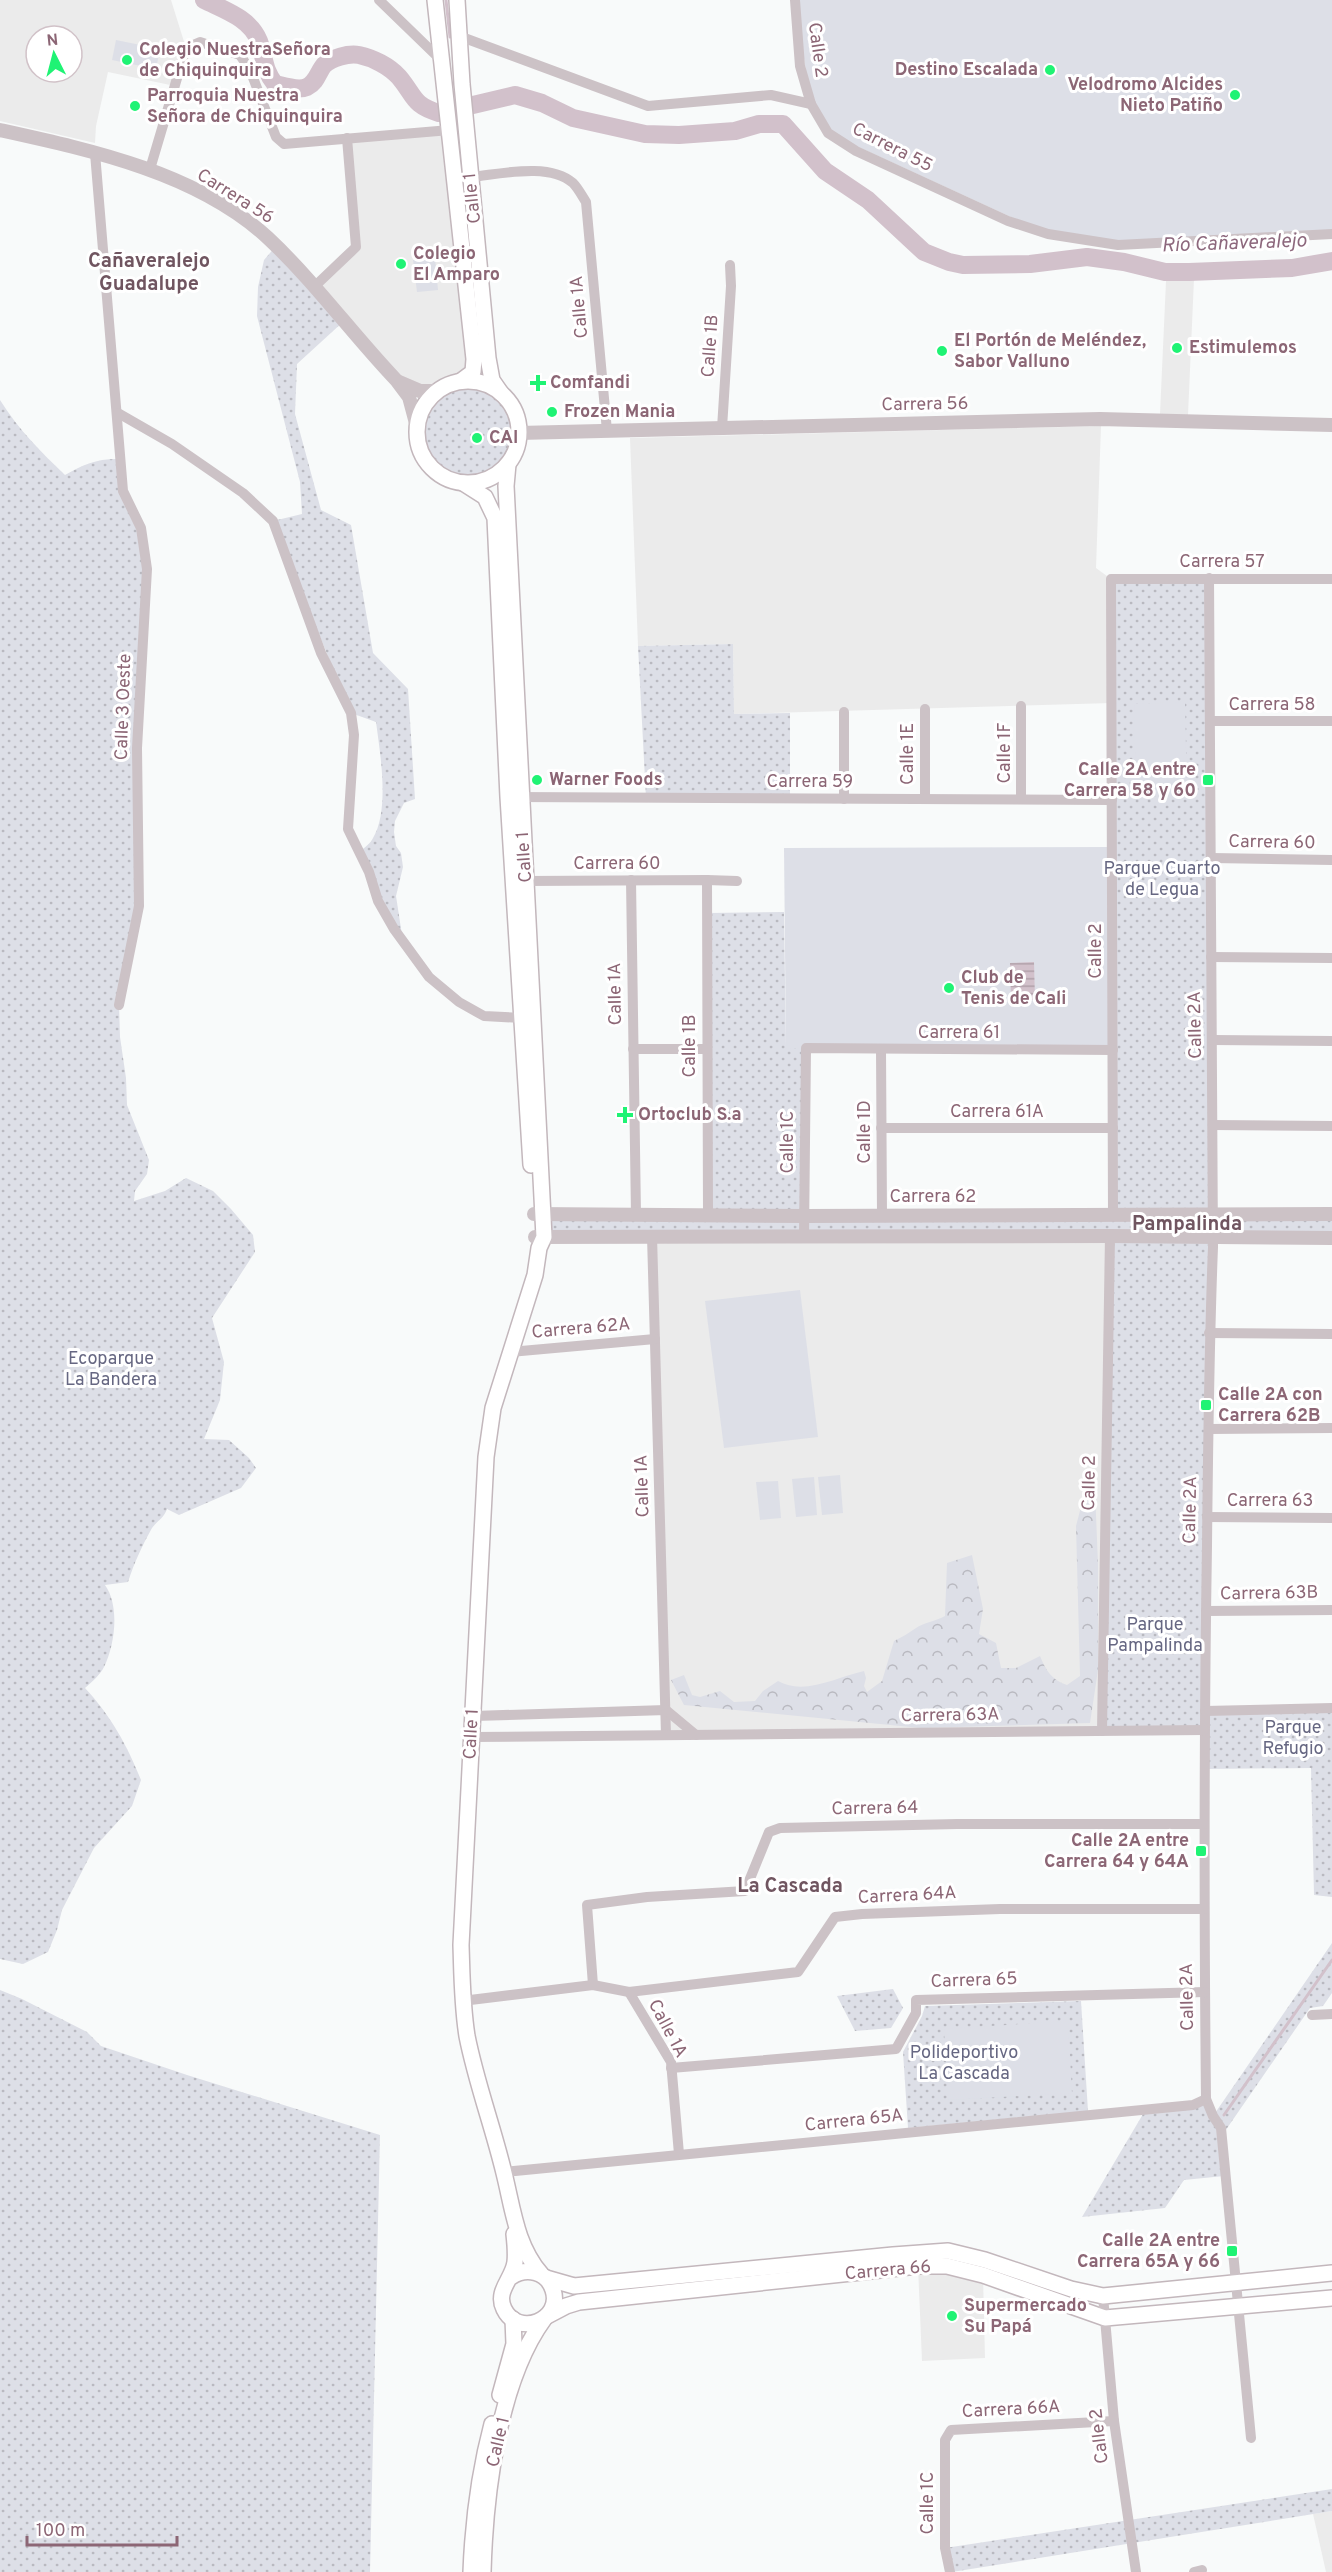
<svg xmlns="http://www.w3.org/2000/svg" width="1332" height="2572" font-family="Overpass,sans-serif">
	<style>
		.built { fill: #ebebeb; fill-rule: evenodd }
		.green { fill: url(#green-dots) }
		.forest { fill: url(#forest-crowns) }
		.pitch { fill: #dddfe7 }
		.water { fill: url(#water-rules) }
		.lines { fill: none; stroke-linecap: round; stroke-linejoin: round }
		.stream { stroke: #d2c1cb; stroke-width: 3 }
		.river { stroke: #d2c1cb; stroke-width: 18 }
		.secondary-casing { stroke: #c3b7bc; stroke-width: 18 }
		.minor { stroke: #ccc2c6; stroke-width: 10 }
		.tertiary { stroke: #ccc2c6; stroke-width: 14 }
		.secondary { stroke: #fff; stroke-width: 15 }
		.poi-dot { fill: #1ff374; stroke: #fff; stroke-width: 2 }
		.labels { text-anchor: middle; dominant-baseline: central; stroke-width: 6; stroke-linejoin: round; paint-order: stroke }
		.poi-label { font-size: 18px; font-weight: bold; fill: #8c6675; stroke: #fff; text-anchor: start }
		.street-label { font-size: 18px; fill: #8c6675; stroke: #fff }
		.park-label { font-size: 18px; fill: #666782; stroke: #fff }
		.water-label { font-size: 20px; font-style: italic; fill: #8d687d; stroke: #fff }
		.neighbourhood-label { font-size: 20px; font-weight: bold; fill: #705560; stroke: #fff }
	</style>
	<defs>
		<pattern id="green-dots" width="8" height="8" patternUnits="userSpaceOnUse" patternTransform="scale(1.5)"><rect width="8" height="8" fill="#dddfe7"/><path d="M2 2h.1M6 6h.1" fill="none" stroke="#b9b9c0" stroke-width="1.8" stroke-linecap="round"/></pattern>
		<pattern id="forest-crowns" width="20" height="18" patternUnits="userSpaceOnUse" patternTransform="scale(1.5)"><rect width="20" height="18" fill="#dddfe7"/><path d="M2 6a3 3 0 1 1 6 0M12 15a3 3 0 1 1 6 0" fill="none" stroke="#b9b9c0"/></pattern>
		<pattern id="water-rules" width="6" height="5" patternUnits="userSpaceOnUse" patternTransform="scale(1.5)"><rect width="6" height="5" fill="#d2c1cb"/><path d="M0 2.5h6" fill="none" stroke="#b0a1a9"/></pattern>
	</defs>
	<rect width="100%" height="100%" fill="#f8fafa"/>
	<g class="built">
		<path d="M0,0h171l15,48 -11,38 -67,-14 -12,54 -1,17 -95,-22zM36,36h36v36h-36z"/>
		<polygon points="450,130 474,359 461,381 441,388 411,389 314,287 356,247 347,138"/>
		<polygon points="1194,279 1188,415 1160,414 1166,281"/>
		<polygon points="1101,426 1096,568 1111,579 1112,703 734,714 733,644 638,646 630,438"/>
		<polygon points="652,1236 1110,1236 1102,1731 666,1735"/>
		<polygon points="918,2266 983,2275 985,2358 922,2361"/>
		<polygon points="1332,2511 1332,2572 1326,2572 1313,2514"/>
	</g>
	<g class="green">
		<path d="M276,246l68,75 -47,43 -2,50 26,96 30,15 22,128 35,36 7,110 -11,4 -9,18 -1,11 2,14 5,7 2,14 -7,29 6,39 -8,-6 -34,-78c4,-3 11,-8 13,-13 17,-28 7,-86 3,-116l-25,-9 -78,-192 29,-7 -2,-32 -43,-166 1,-29 6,-27z"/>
		<circle cx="468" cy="432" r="51"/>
		<path d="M0,400c18,29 41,52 65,75 19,-11 33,-17 56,-16l2,32 18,37 6,41 -10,179 2,158 -20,99 1,32 6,41 1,27 22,55 -2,14 -12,17 -1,10 31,-10 21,-13 27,13 18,18 22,26 2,17 -43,66 12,44 -4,38 -16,39 25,1 20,18 7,10 -15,20 -62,27 -12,-6c-3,9 -10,12 -15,19 -10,18 -18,35 -24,54l-23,3c15,21 10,60 -1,82 -4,8 -12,15 -19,21 26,28 42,57 56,92l-9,26 -38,42 -32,62 -5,20 -9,22 -25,12 -23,-5z"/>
		<polygon points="1209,578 1213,1214 1332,1214 1332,1238 1213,1237 1205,1710 1332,1708 1332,1897 1314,1895 1311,1768 1205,1769 1204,1730 1102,1731 1110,1236 544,1237 544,1213 708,1215 708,913 784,912 786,1048 806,1048 804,1216 1113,1215 1111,579"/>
		<polygon points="733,644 734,714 790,713 790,798 646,798 638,646"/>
		<polygon points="1332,1943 1332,1993 1323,2006 1310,2008 1221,2137 1224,2176 1184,2180 1165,2208 1082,2217 1146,2109 1206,2099 1213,2116"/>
		<polygon points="893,1989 903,2008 891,2028 855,2031 837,1996"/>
		<polygon points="0,1990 22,1999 87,2032 101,2046 187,2075 380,2135 370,2572 0,2572"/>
		<polygon points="1081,2001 1088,2111 908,2128 903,2052 922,2016 925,2006"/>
		<polygon points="1332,2489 1332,2511 952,2572 945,2548"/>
	</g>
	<path class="forest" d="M1095,1490l3,74v106l-8,53 -169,5 -237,-23 -13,-25 13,-5 8,20 8,2 20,-6 14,11 21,-1 8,-10 15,-10c26,15 59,-4 86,-10l2,7 -2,8 3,6 15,-11 12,-40c8,-4 15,-8 22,-13 7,-5 20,-7 29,-12l2,-53 25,-8 11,54 -4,25 17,9 5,25h15l24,-12c6,15 12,24 27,29l13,-9 -4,-150 6,-23z"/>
	<g class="pitch">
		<polygon points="795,0 1332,0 1332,234 1118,245 1048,234 828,133 811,104"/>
		<polygon points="116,40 160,49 156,69 112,60"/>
		<polygon points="435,258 438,290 417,292 413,260"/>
		<polygon points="1185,702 1187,795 1136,797 1134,704"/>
		<polygon points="1112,847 1113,1050 786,1048 784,848"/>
		<polygon points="800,1290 818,1437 724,1448 705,1301"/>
		<polygon points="840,1475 843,1513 822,1515 818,1477"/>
		<polygon points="814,1477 817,1515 796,1517 792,1479"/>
		<polygon points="778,1481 781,1518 760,1520 756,1482"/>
		<polygon points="1068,2021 1072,2093 948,2100 944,2029"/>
	</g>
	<polygon class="water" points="1034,962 1035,1000 1011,1000 1010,963"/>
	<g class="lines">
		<g class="stream">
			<polyline points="446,0 450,37"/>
			<polyline points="1224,2115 1332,1960"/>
		</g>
		<path class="river" d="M204,0c20,10 46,18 55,41 6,17 4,28 16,43 9,2 23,7 32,3 10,-5 11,-15 17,-22 8,-7 24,-12 35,-10 14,3 30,11 40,22 16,19 13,28 40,36l76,-18 27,8 31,15 72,16 34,1 56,-4 24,-7h24l42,47 43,29 56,52 25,10 14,3 67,-1 57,-7 37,5 41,10h24l103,-4 40,-7"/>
		<defs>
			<g id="secondary">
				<polyline points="435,0 474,359 473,372 461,381"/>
				<polyline points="457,0 462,84 488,358 492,380 501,393"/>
				<circle cx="468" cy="432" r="51"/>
				<path d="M508,464l-2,22 38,751 -5,11 -4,27 -42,133 -7,49 -25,488c1,30 1,60 6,91 9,46 26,91 37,137 9,36 12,72 37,101"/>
				<polyline points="463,483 485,497 495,518 508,797 531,1165"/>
				<path d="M511,2277c15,-10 36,-6 42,13 10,30 -35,48 -49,19 -9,-18 9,-30 11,-47 1,-9 0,-19 -1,-28"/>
				<polyline points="546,2278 574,2286 893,2255 948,2251 985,2260 1071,2289 1103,2296 1332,2273"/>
				<polyline points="547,2316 566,2306 579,2302 918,2266 947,2266 983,2275 1105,2318 1332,2298"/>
				<polyline points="500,2395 514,2344 513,2319"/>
				<path d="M471,2572c2,-51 8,-99 21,-148"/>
				<path d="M483,2572c2,-76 15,-190 61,-253"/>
			</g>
		</defs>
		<use href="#secondary" class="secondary-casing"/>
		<g class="minor">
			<polyline points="379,0 443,62"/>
			<polyline points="795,0 800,66 811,104 828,133 856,151 1008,221 1048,234 1118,245 1332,234"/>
			<polyline points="459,36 648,106 771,95 811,104"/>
			<polyline points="95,153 123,491 141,528 147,569 137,748 139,906 119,1005"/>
			<polyline points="150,169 186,48 200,42 240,55 250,70 276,137 284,144 450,130"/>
			<path d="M471,177c30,-3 78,-15 102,6 5,5 9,13 13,19l21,229"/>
			<polyline points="314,287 356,247 347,138"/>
			<polyline points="118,413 172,444 243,493 273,521 321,653 351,713 354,735 348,829 369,872 378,901 394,929 429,977 459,1002 484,1016 522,1018"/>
			<polyline points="722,428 731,286 730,265"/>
			<path d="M1209,578l4,669c-4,100 -5,199 -6,299 -3,184 -3,369 -1,553l7,17 8,12 30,310"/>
			<polyline points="925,709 925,799"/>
			<polyline points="1211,721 1332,721"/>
			<polyline points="515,797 1112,800"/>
			<polyline points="844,799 844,712"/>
			<polyline points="1021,799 1021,706"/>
			<polyline points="1212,858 1332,860"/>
			<polyline points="631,880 636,1215"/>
			<polyline points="707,880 737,881"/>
			<polyline points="527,881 707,880 708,1215"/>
			<polyline points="1211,957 1332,958"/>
			<polyline points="1213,1040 1332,1041"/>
			<polyline points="633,1049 706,1049"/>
			<polyline points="881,1049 882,1215"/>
			<polyline points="1213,1125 1332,1126"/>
			<polyline points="881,1128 1113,1128"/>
			<polyline points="1113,1215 1111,579 1332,579"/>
			<polyline points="652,1236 666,1735"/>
			<polyline points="804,1236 806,1048 1113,1050"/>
			<polyline points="1209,1333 1332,1334"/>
			<polyline points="510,1352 655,1339"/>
			<polyline points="1209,1429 1332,1428"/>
			<polyline points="1207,1517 1332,1518"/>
			<polyline points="1206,1611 1332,1610"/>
			<polyline points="1205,1711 1332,1708"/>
			<polyline points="474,1716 666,1710 696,1735"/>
			<polyline points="1102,1731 1110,1236"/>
			<polyline points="472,1737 1204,1730"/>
			<polyline points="593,1985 587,1905 647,1897 745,1891 769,1832 780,1828 957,1824 1204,1824"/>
			<polyline points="629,1992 671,2062 679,2154"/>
			<polyline points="462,2001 593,1985 629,1992 798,1972 835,1917 862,1914 1000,1909 1204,1909"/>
			<polyline points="1312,2015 1332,2014"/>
			<polyline points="671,2068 896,2049 916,2013 916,2000 1205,1992"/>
			<polyline points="504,2172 1193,2105 1206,2099"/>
			<polyline points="1103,2296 1114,2421 1136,2572"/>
			<polyline points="950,2572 945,2548 945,2440 951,2430 1114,2421"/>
			<polyline points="1194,2572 1202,2570"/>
		</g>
		<g class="tertiary">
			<path d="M0,130c91,20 198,43 268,108 47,44 85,97 129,143l12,16 8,30"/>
			<polyline points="399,382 420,391 437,391"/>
			<polyline points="519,433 1100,419 1332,425"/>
			<polyline points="534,1214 804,1216 1332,1214"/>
			<polyline points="535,1237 1110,1236 1332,1238"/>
		</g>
		<use href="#secondary" class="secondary"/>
	</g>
	<g class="poi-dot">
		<circle cx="127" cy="60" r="6"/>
		<circle cx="1050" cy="70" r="6"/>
		<circle cx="1235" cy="95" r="6"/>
		<circle cx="135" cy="106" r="6"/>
		<circle cx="401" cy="264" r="6"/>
		<circle cx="1177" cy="348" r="6"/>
		<circle cx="942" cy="351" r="6"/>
		<path d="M535 374h6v6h6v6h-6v6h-6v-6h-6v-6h6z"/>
		<circle cx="552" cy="412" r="6"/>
		<circle cx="477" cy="438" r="6"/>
		<circle cx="537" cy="780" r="6"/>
		<rect x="1202" y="774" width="12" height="12" rx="3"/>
		<circle cx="949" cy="988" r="6"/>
		<path d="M622 1106h6v6h6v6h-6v6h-6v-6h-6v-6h6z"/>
		<rect x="1200" y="1399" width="12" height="12" rx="3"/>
		<rect x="1195" y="1845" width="12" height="12" rx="3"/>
		<rect x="1226" y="2245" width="12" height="12" rx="3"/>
		<circle cx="952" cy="2316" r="6"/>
	</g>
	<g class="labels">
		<g class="poi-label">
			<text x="139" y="50">Colegio NuestraSeñora<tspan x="139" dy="21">de Chiquinquira</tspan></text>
			<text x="1038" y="70" text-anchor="end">Destino Escalada</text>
			<text x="1223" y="85" text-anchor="end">Velodromo Alcides<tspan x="1223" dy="21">Nieto Patiño</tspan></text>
			<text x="147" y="96">Parroquia Nuestra<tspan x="147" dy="21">Señora de Chiquinquira</tspan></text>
			<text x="413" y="254">Colegio<tspan x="413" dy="21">El Amparo</tspan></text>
			<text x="954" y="341">El Portón de Meléndez,<tspan x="954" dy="21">Sabor Valluno</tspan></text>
			<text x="1189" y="348">Estimulemos</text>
			<text x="550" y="383">Comfandi</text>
			<text x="564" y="412">Frozen Mania</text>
			<text x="489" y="438">CAI</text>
			<text x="1196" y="770" text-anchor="end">Calle 2A entre<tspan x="1196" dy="21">Carrera 58 y 60</tspan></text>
			<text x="549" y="780">Warner Foods</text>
			<text x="961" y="978">Club de<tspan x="961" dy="21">Tenis de Cali</tspan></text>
			<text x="638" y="1115">Ortoclub S.a</text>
			<text x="1218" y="1395">Calle 2A con<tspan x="1218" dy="21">Carrera 62B</tspan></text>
			<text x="1189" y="1841" text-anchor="end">Calle 2A entre<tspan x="1189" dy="21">Carrera 64 y 64A</tspan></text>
			<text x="1220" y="2241" text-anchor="end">Calle 2A entre<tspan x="1220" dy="21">Carrera 65A y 66</tspan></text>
			<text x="964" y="2306">Supermercado<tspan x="964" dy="21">Su Papá</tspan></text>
		</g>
		<g class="street-label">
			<text transform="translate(817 50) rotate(82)">Calle 2</text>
			<text transform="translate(892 148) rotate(27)">Carrera 55</text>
			<text transform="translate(235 197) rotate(32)">Carrera 56</text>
			<text transform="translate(473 198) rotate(-96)">Calle 1</text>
			<text transform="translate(580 307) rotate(-95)">Calle 1A</text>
			<text transform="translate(711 346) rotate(-86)">Calle 1B</text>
			<text transform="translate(925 405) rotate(-1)">Carrera 56</text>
			<text x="1222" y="562">Carrera 57</text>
			<text x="1272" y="705">Carrera 58</text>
			<text transform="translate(124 707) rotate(-88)">Calle 3 Oeste</text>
			<text transform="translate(1005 753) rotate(-90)">Calle 1F</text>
			<text transform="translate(908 754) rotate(-90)">Calle 1E</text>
			<text x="810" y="782">Carrera 59</text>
			<text transform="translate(1272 843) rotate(1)">Carrera 60</text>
			<text transform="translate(525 857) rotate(-94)">Calle 1</text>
			<text x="617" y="864">Carrera 60</text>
			<text transform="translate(1096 951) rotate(-90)">Calle 2</text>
			<text transform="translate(616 994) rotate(-91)">Calle 1A</text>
			<text transform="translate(1196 1025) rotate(-91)">Calle 2A</text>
			<text x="959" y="1033">Carrera 61</text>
			<text transform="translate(690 1046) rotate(-90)">Calle 1B</text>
			<text x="997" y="1112">Carrera 61A</text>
			<text transform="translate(865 1132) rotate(-90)">Calle 1D</text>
			<text transform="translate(788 1142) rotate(-90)">Calle 1C</text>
			<text x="933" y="1197">Carrera 62</text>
			<text transform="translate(581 1329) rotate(-5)">Carrera 62A</text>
			<text transform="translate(1090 1483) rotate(-89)">Calle 2</text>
			<text transform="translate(643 1486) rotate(-92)">Calle 1A</text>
			<text x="1270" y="1501">Carrera 63</text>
			<text transform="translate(1191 1510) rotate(-89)">Calle 2A</text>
			<text transform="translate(1269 1594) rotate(-1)">Carrera 63B</text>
			<text transform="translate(950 1716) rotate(-1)">Carrera 63A</text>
			<text transform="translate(472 1734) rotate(-87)">Calle 1</text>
			<text transform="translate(875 1809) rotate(-1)">Carrera 64</text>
			<text transform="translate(907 1896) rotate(-3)">Carrera 64A</text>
			<text transform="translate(974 1981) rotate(-2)">Carrera 65</text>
			<text transform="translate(1188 1997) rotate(-91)">Calle 2A</text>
			<text transform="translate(667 2029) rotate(62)">Calle 1A</text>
			<text transform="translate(854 2121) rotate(-6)">Carrera 65A</text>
			<text transform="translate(888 2271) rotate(-5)">Carrera 66</text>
			<text transform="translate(1011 2410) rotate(-3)">Carrera 66A</text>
			<text transform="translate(1100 2436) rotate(-97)">Calle 2</text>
			<text transform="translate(499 2442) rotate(-77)">Calle 1</text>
			<text transform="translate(928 2503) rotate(-90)">Calle 1C</text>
		</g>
		<g class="park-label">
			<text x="1162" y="869">Parque Cuarto<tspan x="1162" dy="21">de Legua</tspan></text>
			<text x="111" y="1359">Ecoparque<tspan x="111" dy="21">La Bandera</tspan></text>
			<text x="1155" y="1625">Parque<tspan x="1155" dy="21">Pampalinda</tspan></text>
			<text x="1293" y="1728">Parque<tspan x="1293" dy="21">Refugio</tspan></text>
			<text x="964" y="2053">Polideportivo<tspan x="964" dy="21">La Cascada</tspan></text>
		</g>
		<g class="water-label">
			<text transform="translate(1234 244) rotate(-2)">Río Cañaveralejo</text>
		</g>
		<g class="neighbourhood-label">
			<text x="149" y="262">Cañaveralejo<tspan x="149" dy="23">Guadalupe</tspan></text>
			<text x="1187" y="1225">Pampalinda</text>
			<text x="790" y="1887">La Cascada</text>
		</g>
	</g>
	<g transform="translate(54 54) rotate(354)"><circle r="28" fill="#ffffff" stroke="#d1c2c8" stroke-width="1.5"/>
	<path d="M0-4.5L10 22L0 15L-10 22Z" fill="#1ff374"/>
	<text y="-9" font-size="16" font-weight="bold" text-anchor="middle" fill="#8c6675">N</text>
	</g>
	<path d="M27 2536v9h150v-9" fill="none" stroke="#8c6675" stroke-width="3"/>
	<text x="36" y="2536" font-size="18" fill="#8c6675" stroke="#ffffff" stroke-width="4.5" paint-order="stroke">100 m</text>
</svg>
